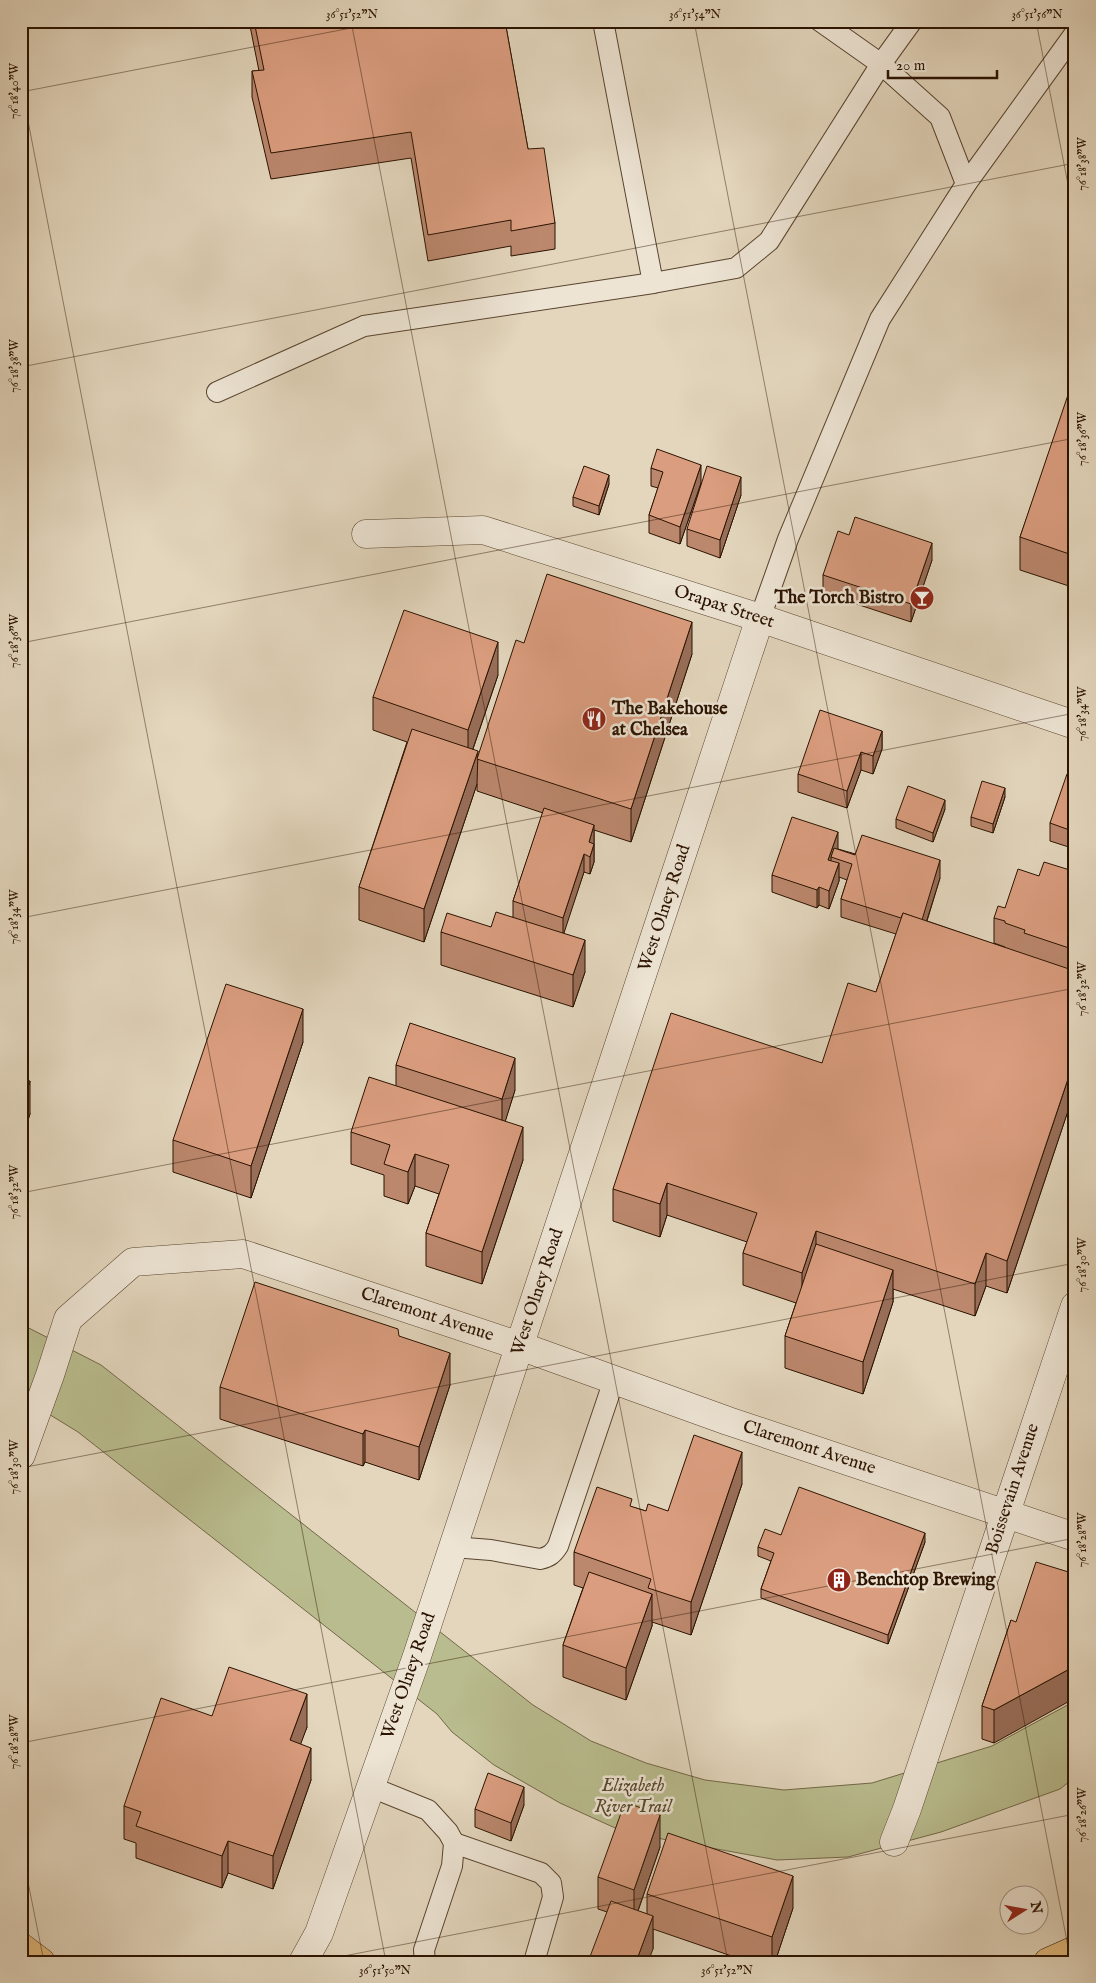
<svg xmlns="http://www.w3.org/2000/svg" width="1096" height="1983" font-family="'IM FELL English',serif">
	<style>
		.green { fill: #b9bc8e; stroke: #726847 }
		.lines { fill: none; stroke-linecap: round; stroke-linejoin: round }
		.service-casing { stroke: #59442f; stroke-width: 22 }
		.minor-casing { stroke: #59442f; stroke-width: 29 }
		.motorway-casing { stroke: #2b1300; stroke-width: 29 }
		.service { stroke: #ede4d4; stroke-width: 20 }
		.minor { stroke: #ede4d4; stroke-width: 28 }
		.motorway { stroke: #e2bb7e; stroke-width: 28 }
		.wall { fill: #bb876d; stroke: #2b1300 }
		.shaded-wall { fill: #996e59; stroke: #2b1300 }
		.building { fill: #da9d7f; stroke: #2b1300 }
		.ticks { fill: none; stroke: #2b1300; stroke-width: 1; stroke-opacity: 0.45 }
		.labels { text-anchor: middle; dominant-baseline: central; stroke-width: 5; stroke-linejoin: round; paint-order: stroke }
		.poi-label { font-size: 18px; font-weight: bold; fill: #2b1300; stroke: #ede4d4; text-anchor: start }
		.street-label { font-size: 18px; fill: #2b1300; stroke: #ede4d4 }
		.park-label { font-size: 18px; font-style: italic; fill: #56462b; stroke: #ede4d4 }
		.neatline { fill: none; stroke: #2b1300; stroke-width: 2 }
		.ticks-label { font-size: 12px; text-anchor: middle; fill: #2b1300 }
	</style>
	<rect width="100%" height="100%" fill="#e3d6bd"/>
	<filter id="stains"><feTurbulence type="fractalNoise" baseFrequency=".004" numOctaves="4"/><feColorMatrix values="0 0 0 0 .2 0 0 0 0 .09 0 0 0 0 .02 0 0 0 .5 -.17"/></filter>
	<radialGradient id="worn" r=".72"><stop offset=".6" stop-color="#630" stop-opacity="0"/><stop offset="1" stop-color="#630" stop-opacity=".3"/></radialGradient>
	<polygon class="green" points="21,1324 101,1365 533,1705 591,1741 646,1763 705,1780 784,1790 872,1783 992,1746 1075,1701 1075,1777 1060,1789 941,1832 848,1857 777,1860 624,1832 560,1803 494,1765 452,1732 437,1714 78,1432 21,1397"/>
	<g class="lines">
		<defs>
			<g id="service">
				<polyline points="603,21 653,283"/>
				<polyline points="820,21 881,64 940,117 966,184"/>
				<polyline points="217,392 364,326 653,283 736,268 769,241 881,64 912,21"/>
				<polyline points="760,618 788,539 880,319 966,184 1075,33"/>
				<path d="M453,1547l38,3 49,9c9,-2 13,-5 18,-13l56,-166"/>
				<polyline points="371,1787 428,1810 448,1832 454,1843 452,1866 424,1950 425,1962"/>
				<polyline points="454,1843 541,1873 551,1883 553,1897 534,1962"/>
			</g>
			<g id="minor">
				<polyline points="366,534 483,530 760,618 1075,725"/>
				<polyline points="21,1455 50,1375 68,1319 133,1262 243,1254 520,1346 728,1421 1075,1537"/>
				<polyline points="894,1842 907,1809 1075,1306"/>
				<polyline points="303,1962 319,1933 417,1656 760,618"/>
			</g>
			<g id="motorway">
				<polyline points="21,1947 41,1962"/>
				<polyline points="1048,1962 1075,1950"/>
			</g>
		</defs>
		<use href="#service" class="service-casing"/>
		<use href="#minor" class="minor-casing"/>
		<use href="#motorway" class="motorway-casing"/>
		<use href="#service" class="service"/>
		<use href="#minor" class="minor"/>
		<use href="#motorway" class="motorway"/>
	</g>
	<g class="wall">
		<polygon points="249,21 505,21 528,149 555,223 555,249 511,256 511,246 428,261 411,158 271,179 252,97 252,71 259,71"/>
		<polygon points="1075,380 1075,588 1020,570 1020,537"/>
		<polygon points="651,468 701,483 680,544 649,533 649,515 658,488 651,486"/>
		<polygon points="609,484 599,515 573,506 573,497"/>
		<polygon points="741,495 720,558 687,546 687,529"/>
		<polygon points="849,535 932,560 911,622 823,593 823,575"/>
		<polygon points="524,643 692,654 631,842 594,830 594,862 590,874 584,872 563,933 585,972 573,1007 441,965 441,932 491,927 513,917 513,901 543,813 477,791 477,784 424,942 359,920 359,887 407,742 373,730 373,697 498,675 473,749 478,758"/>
		<polygon points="882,731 882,749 873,774 861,770 847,808 798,792 798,774"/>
		<polygon points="1075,777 1075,849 1050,841 1050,823"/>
		<polygon points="1005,797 993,833 971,826 971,817"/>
		<polygon points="945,809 933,842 896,828 896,819"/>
		<polygon points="838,849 940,878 927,921 1005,948 1005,947 994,943 994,918 1039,876 1075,879 1075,1090 1007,1293 986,1286 975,1316 893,1289 893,1302 863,1394 785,1368 785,1336 796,1303 743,1285 743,1253 747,1242 667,1215 660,1237 613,1221 613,1189 822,1063 876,992 896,934 841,917 841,899 847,880 839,877 839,881 829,909 819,905 817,908 772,892 772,875"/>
		<polygon points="303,1042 251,1198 173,1172 173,1140"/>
		<polygon points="396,1065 515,1090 505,1121 523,1160 482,1284 426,1266 426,1233 439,1194 415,1186 408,1204 384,1196 384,1175 351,1164 351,1132 396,1085"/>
		<polygon points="21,1078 30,1114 24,1132 21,1131"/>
		<polygon points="399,1336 450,1385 419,1480 365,1462 363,1466 220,1419 220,1387"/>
		<polygon points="1075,1429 1075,1483 1068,1481 1068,1449"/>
		<polygon points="742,1484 691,1635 652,1622 652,1626 626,1700 563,1677 563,1645 583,1588 574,1585 574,1552 632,1507 646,1511 668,1511"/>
		<polygon points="781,1535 925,1542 888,1644 761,1598 761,1589 771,1561 758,1556 758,1547"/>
		<polygon points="1011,1620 994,1743 982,1739 982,1706"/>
		<polygon points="212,1716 307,1727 300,1744 311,1780 273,1889 228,1873 222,1888 136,1858 136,1843 124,1839 124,1806"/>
		<polygon points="524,1805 511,1841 475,1827 475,1809"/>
		<polygon points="660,1847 638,1911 647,1914 647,1894 793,1908 775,1962 749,1962 653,1929 653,1949 607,1912 598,1909 598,1877"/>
	</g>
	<g class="shaded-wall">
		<polygon points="701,465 701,483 680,544 680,527"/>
		<polygon points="609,475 609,484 599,515 599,506"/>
		<polygon points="741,477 741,495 720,558 720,540"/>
		<polygon points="932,543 932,560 911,622 911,604"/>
		<polygon points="692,622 692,654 631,842 631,809"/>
		<polygon points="498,642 498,675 468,763 468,730"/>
		<polygon points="882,731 882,749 873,774 873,756"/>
		<polygon points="478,751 477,784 424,942 424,909"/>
		<polygon points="861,752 861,770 847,808 847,791"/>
		<polygon points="1005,788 1005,797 993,833 993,824"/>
		<polygon points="945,800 945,809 933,842 933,833"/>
		<polygon points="594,825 594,843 590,856 589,842"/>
		<polygon points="838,832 838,850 831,857 831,870 828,860"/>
		<polygon points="594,844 594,862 590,874 590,857"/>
		<polygon points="584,854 584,872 563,936 563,918"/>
		<polygon points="940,860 940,878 920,942 920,924"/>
		<polygon points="839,863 839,881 829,909 829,891"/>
		<polygon points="819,887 819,905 817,908 817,890"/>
		<polygon points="585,940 585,972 573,1007 573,975"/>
		<polygon points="303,1009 303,1042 251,1198 251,1166"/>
		<polygon points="515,1058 515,1090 502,1132 502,1099"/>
		<polygon points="1075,1058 1075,1090 1007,1293 1007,1261"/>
		<polygon points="30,1081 30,1114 24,1132 24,1100"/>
		<polygon points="523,1127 523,1160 482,1284 482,1252"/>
		<polygon points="415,1154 415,1186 408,1204 408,1172"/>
		<polygon points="667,1183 667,1215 660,1237 660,1204"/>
		<polygon points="816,1231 816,1263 802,1305 802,1273"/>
		<polygon points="986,1253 986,1286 975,1316 975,1284"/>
		<polygon points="893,1270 893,1302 863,1394 863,1362"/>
		<polygon points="450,1353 450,1385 419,1480 419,1447"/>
		<polygon points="365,1430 365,1462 363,1466 363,1434"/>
		<polygon points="742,1452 742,1484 691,1635 691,1602"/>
		<polygon points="925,1533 925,1542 888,1644 888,1635"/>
		<polygon points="652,1594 652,1626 626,1700 626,1668"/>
		<polygon points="1075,1666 1075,1698 994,1743 994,1710"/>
		<polygon points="307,1694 307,1727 290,1773 290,1740"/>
		<polygon points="311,1748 311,1780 273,1889 273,1856"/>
		<polygon points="524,1787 524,1805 511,1841 511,1823"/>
		<polygon points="660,1815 660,1847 634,1922 634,1890"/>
		<polygon points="228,1841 228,1873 222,1888 222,1856"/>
		<polygon points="793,1876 793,1908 775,1962 772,1962 772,1937"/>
		<polygon points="653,1916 653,1949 648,1962 636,1962"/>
	</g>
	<g class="building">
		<polygon points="254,21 505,21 528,149 544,148 555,223 511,231 511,220 428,235 411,132 271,153 252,71 264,70"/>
		<polygon points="1073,380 1075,380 1075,556 1020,537"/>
		<polygon points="657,449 701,465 680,527 649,515 663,472 651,468"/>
		<polygon points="584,466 609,475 599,506 573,497"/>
		<polygon points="707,466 741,477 720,540 687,529"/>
		<polygon points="855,517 932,543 911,604 823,575 838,531 849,535"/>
		<polygon points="547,574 692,622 631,809 477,759 516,640 524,643"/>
		<polygon points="404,610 498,642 468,730 373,697"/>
		<polygon points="820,710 882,731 873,756 861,752 847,791 798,774"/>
		<polygon points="412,729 478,751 424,909 359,887"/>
		<polygon points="1067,774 1075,777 1075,832 1050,823"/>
		<polygon points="982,781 1005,788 993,824 971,817"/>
		<polygon points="908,786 945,800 933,833 896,819"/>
		<polygon points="544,808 594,825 589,842 594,844 590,857 584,854 563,918 513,901"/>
		<polygon points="792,817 838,832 828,860 839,863 829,891 819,887 817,890 772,875"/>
		<polygon points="862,835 940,860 922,920 903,913 901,918 841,899 852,864 831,857 834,848 855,855"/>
		<polygon points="1044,862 1073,871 1071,878 1075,879 1075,950 1024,933 1025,930 1005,923 1005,921 994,918 998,906 1005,908 1018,869 1039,876"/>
		<polygon points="496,912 585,940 573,975 441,932 447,913 491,927"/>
		<polygon points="903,913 1075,971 1075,1058 1007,1261 986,1253 975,1284 816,1231 802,1273 743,1253 757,1213 667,1183 660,1204 613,1189 671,1013 822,1063 848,983 876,992"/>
		<polygon points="226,984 303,1009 251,1166 173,1140"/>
		<polygon points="410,1023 515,1058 502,1099 396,1065"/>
		<polygon points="369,1077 523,1127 482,1252 426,1233 449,1165 415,1154 408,1172 384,1164 390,1145 351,1132"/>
		<polygon points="21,1078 30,1081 24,1100 21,1099"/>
		<polygon points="816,1244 893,1270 863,1362 785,1336"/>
		<polygon points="255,1282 398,1329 399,1336 450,1353 419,1447 365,1430 363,1434 220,1387"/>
		<polygon points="1075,1429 1075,1451 1068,1449"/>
		<polygon points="694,1435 742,1452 691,1602 648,1588 651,1579 574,1552 597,1487 632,1499 630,1506 646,1511 648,1504 668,1511"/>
		<polygon points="799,1487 925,1533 888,1635 761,1589 774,1553 758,1547 765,1529 781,1535"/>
		<polygon points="1036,1562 1075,1574 1075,1666 994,1710 982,1706 1011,1620 1016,1622"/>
		<polygon points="589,1572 652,1594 626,1668 563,1645"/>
		<polygon points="229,1667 307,1694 290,1740 311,1748 273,1856 228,1841 222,1856 136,1826 141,1812 124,1806 161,1698 212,1716"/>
		<polygon points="488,1773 524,1787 511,1823 475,1809"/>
		<polygon points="625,1802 660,1815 634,1890 598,1877"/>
		<polygon points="668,1833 793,1876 772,1937 647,1894"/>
		<polygon points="611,1901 653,1916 636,1962 588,1962"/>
	</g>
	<path class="ticks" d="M351,21l377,1941M694,21l377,1941M1036,21l39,199M21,85l365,1877M21,92l366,-71M21,367l1054,-204M21,643l1054,-205M21,918l1054,-205M21,1193l1054,-205M21,1468l1054,-205M21,1743l1054,-205M21,1847l23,115M313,1962l762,-148"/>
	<defs>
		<symbol id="bar-disc" viewBox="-11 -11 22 22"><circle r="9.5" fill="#8f2418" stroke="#ede4d4"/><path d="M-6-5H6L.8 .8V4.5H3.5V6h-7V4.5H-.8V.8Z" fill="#fff"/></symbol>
		<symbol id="restaurant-disc" viewBox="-11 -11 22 22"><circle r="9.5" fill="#8f2418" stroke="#ede4d4"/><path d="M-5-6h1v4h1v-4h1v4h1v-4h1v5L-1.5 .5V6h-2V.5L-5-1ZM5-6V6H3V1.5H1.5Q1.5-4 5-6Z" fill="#fff"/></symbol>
		<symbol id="building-disc" viewBox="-11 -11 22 22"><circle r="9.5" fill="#8f2418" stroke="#ede4d4"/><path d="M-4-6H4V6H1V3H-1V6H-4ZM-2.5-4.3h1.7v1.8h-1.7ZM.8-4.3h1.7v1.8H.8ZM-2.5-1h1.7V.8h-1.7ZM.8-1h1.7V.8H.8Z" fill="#fff"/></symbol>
	</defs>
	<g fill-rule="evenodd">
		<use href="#bar-disc" x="908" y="584" width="28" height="28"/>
		<use href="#restaurant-disc" x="580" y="705" width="28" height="28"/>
		<use href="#building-disc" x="825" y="1566" width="28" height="28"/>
	</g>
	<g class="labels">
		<g class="poi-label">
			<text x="904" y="598" text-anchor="end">The Torch Bistro</text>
			<text x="612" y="709">The Bakehouse<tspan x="612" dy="21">at Chelsea</tspan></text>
			<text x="856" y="1580">Benchtop Brewing</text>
		</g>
		<g class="street-label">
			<text transform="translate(724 607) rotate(18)">Orapax Street</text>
			<text transform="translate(665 908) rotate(-72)">West Olney Road</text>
			<text transform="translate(538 1292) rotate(-72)">West Olney Road</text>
			<text transform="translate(427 1315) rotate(18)">Claremont Avenue</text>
			<text transform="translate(809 1448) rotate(18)">Claremont Avenue</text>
			<text transform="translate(1013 1489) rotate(-72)">Boissevain Avenue</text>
			<text transform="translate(409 1676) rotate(-71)">West Olney Road</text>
		</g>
		<g class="park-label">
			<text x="633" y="1786">Elizabeth<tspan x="633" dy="21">River Trail</tspan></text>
		</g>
	</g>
	<rect width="1096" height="1983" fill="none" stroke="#e3d6bd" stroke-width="55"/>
	<g transform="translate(1024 1910) rotate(79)"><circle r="24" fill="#ede4d4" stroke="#9f907f"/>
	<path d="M0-4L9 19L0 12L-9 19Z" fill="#8f2418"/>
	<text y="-8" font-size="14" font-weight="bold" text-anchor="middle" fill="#2b1300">N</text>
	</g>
	<path d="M888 70v8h109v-8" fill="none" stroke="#2b1300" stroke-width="2.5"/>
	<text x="896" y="70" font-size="15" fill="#2b1300" stroke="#ede4d4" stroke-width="4" paint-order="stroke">20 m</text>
	<rect x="28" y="28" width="1040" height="1928" class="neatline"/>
	<g class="ticks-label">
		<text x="352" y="18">36°51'52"N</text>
		<text x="695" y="18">36°51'54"N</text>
		<text x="1037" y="18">36°51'56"N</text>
		<text transform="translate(14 91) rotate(-90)" y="4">76°18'40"W</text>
		<text transform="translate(1082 164) rotate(-90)" y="4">76°18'38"W</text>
		<text transform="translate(14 366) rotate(-90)" y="4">76°18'38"W</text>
		<text transform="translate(1082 439) rotate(-90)" y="4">76°18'36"W</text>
		<text transform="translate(14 641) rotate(-90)" y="4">76°18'36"W</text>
		<text transform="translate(1082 714) rotate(-90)" y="4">76°18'34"W</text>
		<text transform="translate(14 917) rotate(-90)" y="4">76°18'34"W</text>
		<text transform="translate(1082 989) rotate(-90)" y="4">76°18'32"W</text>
		<text transform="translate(14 1192) rotate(-90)" y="4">76°18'32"W</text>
		<text transform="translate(1082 1265) rotate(-90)" y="4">76°18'30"W</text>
		<text transform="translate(14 1467) rotate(-90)" y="4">76°18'30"W</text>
		<text transform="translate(1082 1540) rotate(-90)" y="4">76°18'28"W</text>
		<text transform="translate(14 1742) rotate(-90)" y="4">76°18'28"W</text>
		<text transform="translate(1082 1815) rotate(-90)" y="4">76°18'26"W</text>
		<text x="385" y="1974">36°51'50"N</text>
		<text x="727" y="1974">36°51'52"N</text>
	</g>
	<rect width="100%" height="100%" filter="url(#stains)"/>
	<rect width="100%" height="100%" fill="url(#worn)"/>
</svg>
